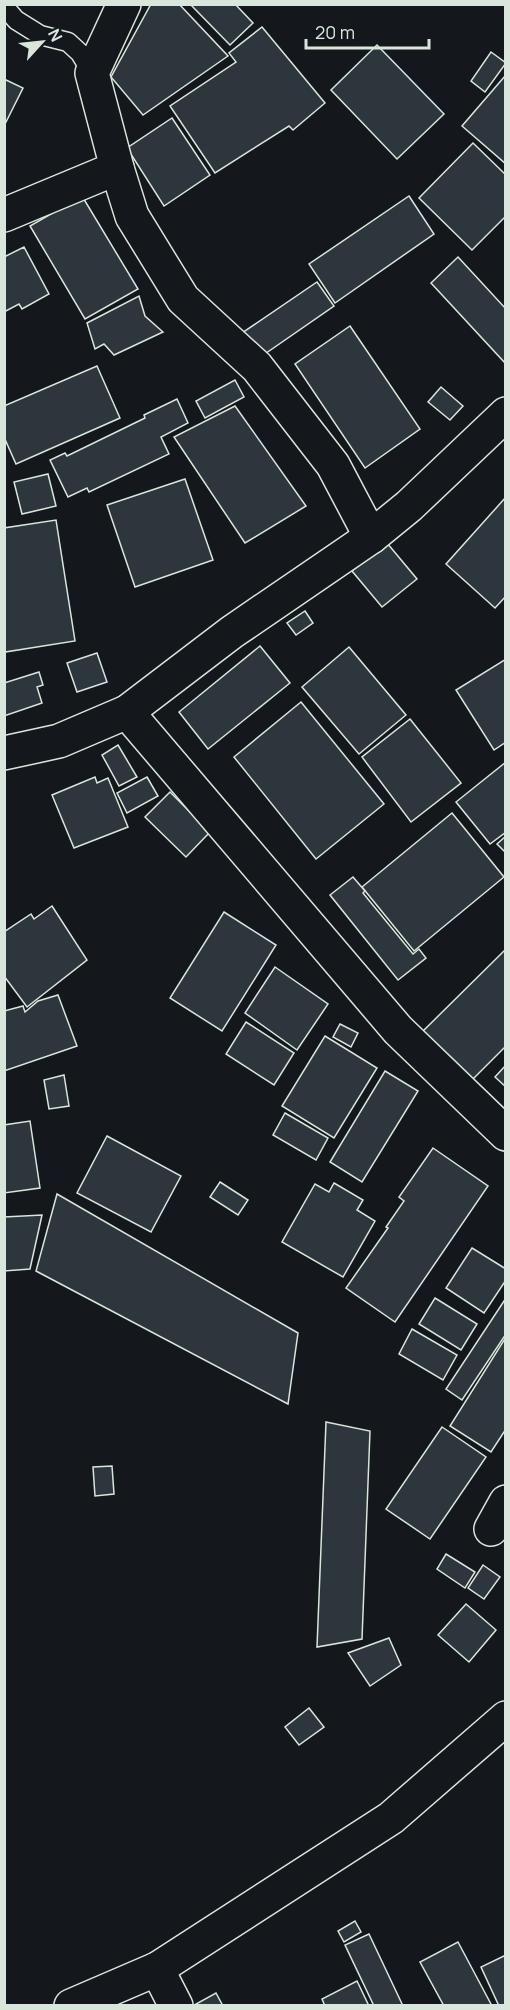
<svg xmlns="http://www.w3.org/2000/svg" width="510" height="2010" font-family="Manrope,sans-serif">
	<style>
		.building { fill: #2c363c; stroke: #d8e6dc; stroke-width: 1.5 }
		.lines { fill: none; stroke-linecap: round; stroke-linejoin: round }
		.service-casing { stroke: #d8e6dc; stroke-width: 21 }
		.minor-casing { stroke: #d8e6dc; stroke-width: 36 }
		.tertiary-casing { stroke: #d8e6dc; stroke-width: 36 }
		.service { stroke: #14181c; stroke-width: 18 }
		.minor { stroke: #14181c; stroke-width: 33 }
		.tertiary { stroke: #14181c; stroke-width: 33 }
	</style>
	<rect width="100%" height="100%" fill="#14181c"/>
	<g class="building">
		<polygon points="151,4 179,4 228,56 143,115 111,77"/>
		<polygon points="190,4 235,4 253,23 230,45"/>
		<polygon points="262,27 325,103 293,130 289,126 215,173 170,106 236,62 229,53"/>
		<polygon points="377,45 444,114 397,159 331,90"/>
		<polygon points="491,52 506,63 485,92 471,81"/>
		<polygon points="505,76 506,76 506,164 462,126"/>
		<polygon points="4,79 23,88 4,126"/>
		<polygon points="172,118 210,175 164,206 127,148"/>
		<polygon points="473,143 506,175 506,216 472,250 419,198"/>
		<polygon points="82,196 138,289 85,319 30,226"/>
		<polygon points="409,196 434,234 335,303 309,264"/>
		<polygon points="24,247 49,294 22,309 19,304 4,312 4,257"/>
		<polygon points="458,257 506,309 506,364 431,283"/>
		<polygon points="317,282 334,306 259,358 242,333"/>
		<polygon points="139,296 145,316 163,332 114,355 104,344 95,349 87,323"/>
		<polygon points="350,326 420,429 365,468 295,364"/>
		<polygon points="97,366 120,418 16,464 4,437 4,406"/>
		<polygon points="235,380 244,397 205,418 196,401"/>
		<polygon points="441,387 463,406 450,420 428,402"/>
		<polygon points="177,399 188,423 161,437 169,454 89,492 87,488 68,497 50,460 65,453 67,456 145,418 144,415"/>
		<polygon points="235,406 306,506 245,543 174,437"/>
		<polygon points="48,474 56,506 22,514 14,482"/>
		<polygon points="185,479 213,560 135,587 107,505"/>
		<polygon points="506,497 506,596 495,608 446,564"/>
		<polygon points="56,520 75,641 5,652 4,528"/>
		<polygon points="387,543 417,579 382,607 352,571"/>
		<polygon points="305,611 313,623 296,635 287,623"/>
		<polygon points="260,646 290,683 208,749 179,712"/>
		<polygon points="349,647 406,715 359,754 302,687"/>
		<polygon points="97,653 107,682 77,692 67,663"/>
		<polygon points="506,659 506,742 494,750 456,690"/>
		<polygon points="39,672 43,685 37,687 42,703 4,716 4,683"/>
		<polygon points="301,702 384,804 316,859 234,757"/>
		<polygon points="410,719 461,783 411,822 362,757"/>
		<polygon points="118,745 137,777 119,786 102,755"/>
		<polygon points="506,762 506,832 490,844 456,802"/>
		<polygon points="95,777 97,783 108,778 128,827 74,848 52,795"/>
		<polygon points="147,777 158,796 127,813 117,793"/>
		<polygon points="170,792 210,832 186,857 145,817"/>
		<polygon points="452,813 504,877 414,951 362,887"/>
		<polygon points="506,836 506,853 497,844"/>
		<polygon points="353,877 365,891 363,893 413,954 419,949 426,958 398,980 330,895"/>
		<polygon points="52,906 87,960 27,1007 4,976 4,932 31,914 34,919"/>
		<polygon points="224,912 276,945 222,1031 170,998"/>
		<polygon points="506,949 506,1046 469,1083 420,1034"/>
		<polygon points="275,967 328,1004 297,1050 245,1013"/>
		<polygon points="58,995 77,1046 4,1071 4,1011 23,1006 25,1012 38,1001"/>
		<polygon points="246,1022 294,1053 274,1085 226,1054"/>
		<polygon points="340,1024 358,1033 351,1047 333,1037"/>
		<polygon points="325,1036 377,1068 334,1138 282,1106"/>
		<polygon points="506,1065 506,1087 495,1077"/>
		<polygon points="385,1071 418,1091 362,1182 330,1162"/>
		<polygon points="64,1075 69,1106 49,1109 44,1080"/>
		<polygon points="285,1113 328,1138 316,1160 273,1135"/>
		<polygon points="30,1121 40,1188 4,1193 4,1125"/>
		<polygon points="107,1136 181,1176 151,1232 77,1193"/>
		<polygon points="433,1148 488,1186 395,1322 346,1288 388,1228 386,1227 404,1201 399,1197"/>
		<polygon points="220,1182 248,1200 238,1215 210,1197"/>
		<polygon points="334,1183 363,1200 357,1210 375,1221 343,1277 282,1242 315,1184 329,1192"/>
		<polygon points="57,1194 298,1333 288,1404 36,1271"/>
		<polygon points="42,1215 30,1269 4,1271 4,1217"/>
		<polygon points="472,1248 506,1269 506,1280 484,1313 446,1288"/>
		<polygon points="435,1298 477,1324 461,1350 419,1324"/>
		<polygon points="506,1298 506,1334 462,1400 446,1389"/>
		<polygon points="412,1329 457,1355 443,1380 399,1354"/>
		<polygon points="506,1337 506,1429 491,1452 450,1426"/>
		<polygon points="326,1422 370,1431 362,1639 317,1647"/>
		<polygon points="442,1427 486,1457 430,1539 386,1509"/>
		<polygon points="112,1466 114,1494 95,1496 93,1467"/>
		<polygon points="446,1554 475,1572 465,1588 437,1569"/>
		<polygon points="483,1565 500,1577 484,1599 468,1588"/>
		<polygon points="466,1604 496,1630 469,1662 438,1635"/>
		<polygon points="389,1638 401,1665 370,1686 348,1653"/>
		<polygon points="309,1708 324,1727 299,1745 285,1727"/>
		<polygon points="355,1921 361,1932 344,1942 338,1931"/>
		<polygon points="369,1934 403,2006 374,2006 345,1945"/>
		<polygon points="458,1942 492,2006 444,2006 420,1962"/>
		<polygon points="506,1955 506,2006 499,2006 481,1967"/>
		<polygon points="357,1981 369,2006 325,2006 322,1999"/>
		<polygon points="216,1993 223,2006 197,2006 196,2004"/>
	</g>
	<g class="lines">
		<defs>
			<polyline id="service" points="4,6 16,20 40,35 68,42 80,53 92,73"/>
			<g id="minor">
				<polyline points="117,168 132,216 183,299 257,367 333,465 371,537"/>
				<polyline points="4,215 117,168 92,73 124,4"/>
				<polyline points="127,712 398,1030 506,1134"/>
				<polyline points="4,753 59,741 127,712 232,632 371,537 409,506 506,414"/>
				<polyline points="491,1529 506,1502"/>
				<polyline points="157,1969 176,2006"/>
			</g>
			<polyline id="tertiary" points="71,2006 157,1969 391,1818 506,1718"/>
		</defs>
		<use href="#service" class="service-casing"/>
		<use href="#minor" class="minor-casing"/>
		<use href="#tertiary" class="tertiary-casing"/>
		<use href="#service" class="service"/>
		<use href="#minor" class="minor"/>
		<use href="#tertiary" class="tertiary"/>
	</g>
	<rect width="510" height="2010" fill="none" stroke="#d8e6dc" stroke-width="12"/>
	<g transform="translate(42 42) rotate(63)" stroke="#14181c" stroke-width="4.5" paint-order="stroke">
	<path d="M0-4.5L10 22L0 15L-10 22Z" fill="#d8e6dc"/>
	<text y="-9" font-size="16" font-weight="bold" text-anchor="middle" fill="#d8e6dc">N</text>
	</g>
	<path d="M306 39v9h123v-9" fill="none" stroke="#d8e6dc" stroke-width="3"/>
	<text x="315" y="39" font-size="18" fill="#d8e6dc" stroke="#14181c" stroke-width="4.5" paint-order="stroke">20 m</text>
</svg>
